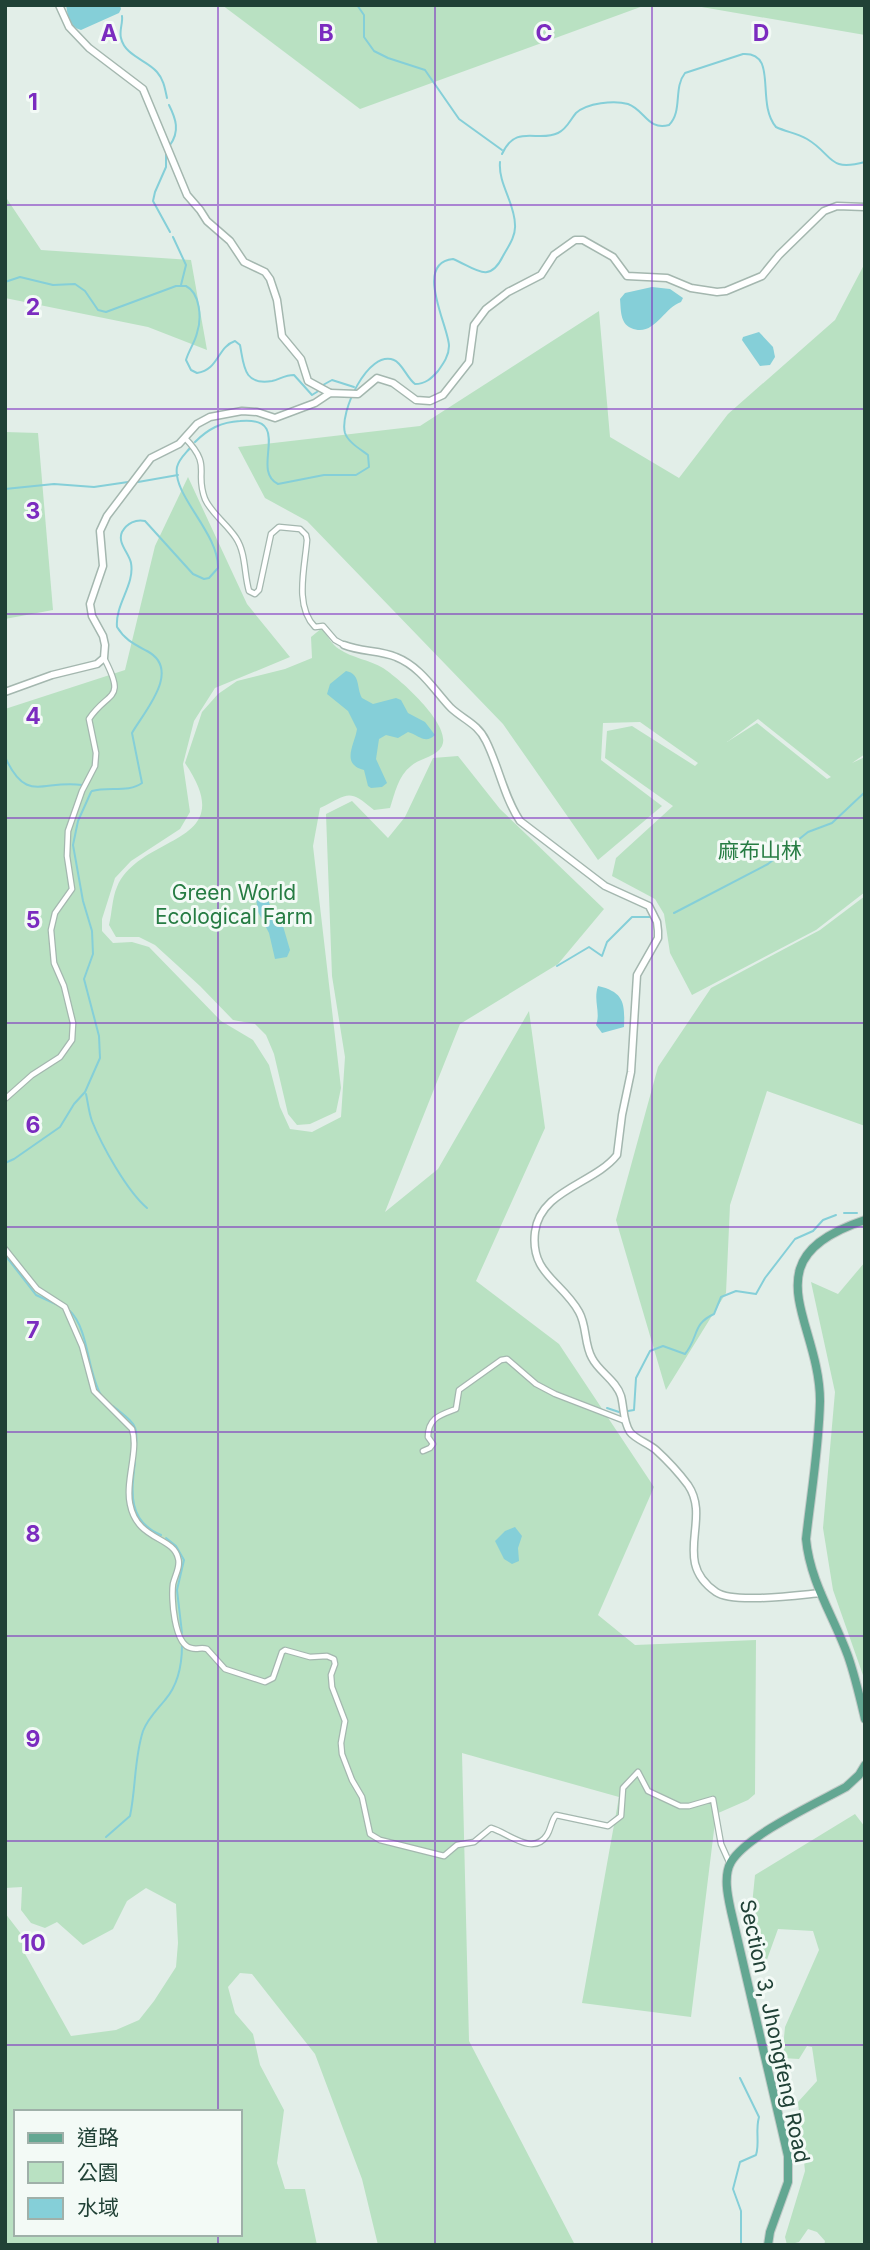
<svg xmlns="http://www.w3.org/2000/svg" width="870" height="2250" font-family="Inter,'Noto Sans TC',sans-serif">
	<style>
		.green { fill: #b9e1c2; fill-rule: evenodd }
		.water { fill: #85cfd8 }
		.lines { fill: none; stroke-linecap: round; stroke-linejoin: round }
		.stream { stroke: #85cfd8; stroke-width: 2 }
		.minor-casing { stroke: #a4b7af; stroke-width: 7 }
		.tertiary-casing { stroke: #a4b7af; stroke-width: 9 }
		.primary-casing { stroke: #c1cac7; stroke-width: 10 }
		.minor { stroke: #fff; stroke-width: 4.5 }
		.tertiary { stroke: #fff; stroke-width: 6 }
		.primary { stroke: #63a792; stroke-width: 8 }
		.grid { fill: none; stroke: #7b2cbf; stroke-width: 2; stroke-opacity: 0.55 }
		.labels { text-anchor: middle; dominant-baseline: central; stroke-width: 6; stroke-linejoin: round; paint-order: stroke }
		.park-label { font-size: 21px; fill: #267c43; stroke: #f3faf6 }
		.street-label { font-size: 21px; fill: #204136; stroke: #f3faf6 }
		.grid-label { font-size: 23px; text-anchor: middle; font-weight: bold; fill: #7b2cbf; stroke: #f3faf6; stroke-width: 6; stroke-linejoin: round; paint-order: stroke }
	</style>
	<rect width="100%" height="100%" fill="#e2eee8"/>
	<g class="green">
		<polygon points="222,5 646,5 360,109"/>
		<polygon points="690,5 865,5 865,35"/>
		<polygon points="5,196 41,250 191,260 207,350 148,327 5,298"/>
		<path d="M865,263v491l-13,9 13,-6v135l-49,38 -124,65 -22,-42 -6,-39 -9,-15 -43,-23 4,-18 57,-52 -68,-48 2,-27 25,-5 63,40 3,-3 -58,-41 -37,1 -2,37 61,46 -64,54 -95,-136 -196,-203 -42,-23 -27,-51 182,-21 179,-115 11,126 69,41 49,-64 107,-94zM758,719l73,58 -4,2 -70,-56 -30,19z"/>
		<polygon points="5,432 38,433 53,610 5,619"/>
		<path d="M188,477l59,127 43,53 -75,31 -21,33 -11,43 7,48 -10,17 -49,32 -16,17 -13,41v12l11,12 19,-1 17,5 72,74 32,19 16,25 11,42 10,22 22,3 29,-15 4,-60 -13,-81 -6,-162 26,-13 36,37 17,-21 28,-59 25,-2 42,53 104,100 -46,55 -98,60 -75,188 53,-43 91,-158 16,117 -69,153 83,63 95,143 -56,128 37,30 121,-5 -1,154 -7,6 -32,14 -25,203 -109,-14 37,-206 -157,-44 7,288 106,204h-197l-16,-66 -47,-125 -63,-80 -12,-1 -12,14 7,26 18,21 7,31 24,45 -7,53 8,26h20l12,56h-312v-332l20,26 -1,13 47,84 45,-6 23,-10 15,-19 22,-34 2,-24 -2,-39 -30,-16 -19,13 -14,28 -30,16 -26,-23 -12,6 -14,-5 -10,-13 1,-23 -17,1v-1179l120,-39 30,-124zM16,2112h224v122h-224z"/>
		<path d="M322,628c5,7 10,17 17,21 13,9 31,11 44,19 17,11 69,57 59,78 -6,11 -22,12 -31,20 -13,10 -16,27 -21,42l-16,2c-26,-22 -25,-16 -54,-2l-7,38 28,242 -5,24 -26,12 -13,1 -9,-11 -14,-60 -8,-19 -11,-11 -22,-4 -33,-34 -45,-41 -16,-8h-23l-7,-12c3,-12 3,-27 8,-38 24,-55 125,-40 68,-124l17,-51 16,-18 19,-13 48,-12 27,-11 -1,-21z"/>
		<polygon points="865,896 865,1126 767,1091 730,1205 726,1293 666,1390 616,1220 658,1067 711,988 820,930"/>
		<polygon points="865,1262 865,1677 864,1678 833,1590 823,1528 835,1392 811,1282 838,1294"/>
		<polygon points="855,1814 865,1827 865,2245 824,2245 825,2241 817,2232 808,2229 799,2242 787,2245 785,2237 805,2171 798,2102 817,2081 812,2047 807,2046 799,2059 782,2058 785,2027 819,1950 813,1931 778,1929 765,1965 753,1939 751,1915 755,1875"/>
	</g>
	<g class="water">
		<path d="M66,5h54l1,4 -2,4 -38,17c-12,-3 -13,-14 -15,-25z"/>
		<path d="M652,287l18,2 13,9 -2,4c-18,6 -27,36 -50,26 -11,-5 -10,-18 -11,-29l5,-6z"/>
		<polygon points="759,332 773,347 775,357 770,365 760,366 742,340 743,337"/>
		<path d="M346,671c15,3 10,16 16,27l11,6 23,-6 5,2 7,13 17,9 10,13c-10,10 -16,0 -27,-3l-10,6 -12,-3 -7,4 -3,20 11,24 -5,4 -11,1 -3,-2 -4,-16c-24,-6 -9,-26 -7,-41l-9,-18 -21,-17 3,-10z"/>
		<polygon points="267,887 269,903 283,926 290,950 287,957 275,959 269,933 258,912 255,890"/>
		<path d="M598,986c26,6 27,17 26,41l-22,6 -6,-8c5,-13 -3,-24 2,-39z"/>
		<polygon points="515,1527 522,1536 518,1548 519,1561 512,1564 504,1559 495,1541 505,1531"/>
	</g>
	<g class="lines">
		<g class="stream">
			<polyline points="357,5 364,15 364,37 374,51 388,58 425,70 459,119 502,150"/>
			<path d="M122,16c1,7 -3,15 -1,22 4,18 26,22 36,34 7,8 8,17 10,26"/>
			<path d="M169,105c7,14 11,26 1,40"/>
			<polyline points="166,152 166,167 155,192 153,201 170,232"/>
			<path d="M502,154c14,-31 36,-11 56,-21 9,-4 12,-13 18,-20 11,-10 38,-13 52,-9 17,6 20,27 41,21 14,-14 4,-37 16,-52l58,-19c36,-2 12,48 33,73 10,5 21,6 31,12 27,16 20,33 58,23"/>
			<polyline points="173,237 186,265 181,285"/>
			<path d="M5,282l15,-5 33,8 22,-1 10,7 13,19 8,2 70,-26h10c14,7 16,32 11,47 -2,9 -8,17 -11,27l5,10 6,3c22,-3 20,-26 38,-32l5,4c4,20 3,41 32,36 8,-2 13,-6 22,-6l18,20 8,-5"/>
			<polyline points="323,385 332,380 354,387"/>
			<path d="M195,442c13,-13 26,-20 45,-21 55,-5 9,49 38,63l46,-9h32l13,-8 -1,-12c-8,-6 -20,-13 -23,-22 -6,-20 23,-84 49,-73 8,3 13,18 21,24 10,0 16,-5 23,-13 5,-7 11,-15 11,-25 0,-19 -36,-83 4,-87 22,9 36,26 50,-3 5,-9 13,-20 12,-31 0,-22 -17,-41 -15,-63"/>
			<polyline points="138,482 178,475"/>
			<polyline points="5,489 54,484 94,487 128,482"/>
			<path d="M5,757c22,48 38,22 77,28"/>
			<path d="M92,791c15,-5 37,2 50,-8l-10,-50c11,-20 51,-63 15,-82 -13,-7 -22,-11 -30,-24 -2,-23 18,-42 14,-64 -2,-10 -14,-20 -9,-31 5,-9 14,-13 23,-11l48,53 11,5 5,-1 9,-10c1,-35 -46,-73 -41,-101 2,-8 8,-13 13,-19"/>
			<polyline points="674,913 768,864 808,832 832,823 865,792"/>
			<polyline points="557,966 589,947 602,956 607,942 632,917 651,917"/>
			<path d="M86,1094c2,9 3,19 6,27 10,25 35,70 55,87"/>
			<polyline points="5,1163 14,1159 60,1127 74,1104 85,1092 100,1058 99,1036 84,979 93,954 92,931 83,901 73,845 78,821 91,792"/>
			<polyline points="844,1213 857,1213"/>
			<polyline points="5,1255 36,1295 60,1306"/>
			<path d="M70,1311c19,19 17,60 31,84"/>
			<path d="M113,1406c24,20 26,18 22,50"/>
			<polyline points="607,1408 619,1412"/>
			<path d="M628,1411l6,-1 2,-32 14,-27 13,-5 22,8c14,-17 7,-30 29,-40l7,-17 15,-6 20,3 9,-16 30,-39 18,-8 10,-11 13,-5"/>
			<path d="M135,1462c-4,31 -7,59 26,73"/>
			<polyline points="166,1538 176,1546 184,1560 177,1590 182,1633"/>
			<path d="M106,1837l24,-21c6,-28 4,-57 13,-85 5,-13 14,-21 22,-31 13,-15 17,-36 17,-55"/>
			<path d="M740,2078l19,39c-4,14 1,25 -3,38l-16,7 -7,27 8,22v34"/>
		</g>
		<defs>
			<g id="minor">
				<path d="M185,438c28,29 9,33 20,61 6,14 22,25 31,39 10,15 8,36 13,53l6,3 4,-4 12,-56 8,-7 21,2 6,6 1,5c-2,27 -13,66 8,87l8,-1 12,14 9,5"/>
				<path d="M5,1099l27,-24 28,-18 12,-17 1,-17 -9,-37 -10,-23 -3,-33 4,-17 17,-24 -5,-33 1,-25 14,-40 13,-25 1,-13 -7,-34c19,-29 38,-17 15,-61"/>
				<path d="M5,1249l32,40 28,18 17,39 12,45 38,38c7,21 -7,52 -2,75 7,37 43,32 48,54 3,8 -3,17 -5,26 -2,13 1,61 18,64 6,2 10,-1 16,1l18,20 40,13 8,-4 9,-26 3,-2 25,7 17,-1 7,3 1,5 -4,11 1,12 13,34 -4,22 1,11 10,26 10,17 8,37 10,6 64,16 13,-11 17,-3 17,-14c16,4 42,29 56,7 4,-6 4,-14 9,-20l52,11 13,-10 2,-28 15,-16 10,19 32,15h9l24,-7 8,45 9,20"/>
				<path d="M423,1451l7,-3 3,-4 -5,-7c0,-19 12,-22 28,-28l3,-19 42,-30 6,-1 29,25 19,10 70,27"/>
			</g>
			<g id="tertiary">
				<polyline points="59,5 69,27 89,48 143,89 187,195 200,210 207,221 230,241 244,262 265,272 270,279 277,300 282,336 301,359 308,381 330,393"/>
				<path d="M344,645c17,7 36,5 52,12 25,10 38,33 55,51 13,12 27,16 35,33 13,26 18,56 34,80l85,65 44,20 8,16 1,9v7l-21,37 -6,97 -9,43 -5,40c-23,29 -77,35 -82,77 -5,42 27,49 44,80 8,14 5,32 13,46 7,14 24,22 29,38 3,11 2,26 9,36 5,7 18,11 26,18 11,10 23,23 32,35 24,35 -17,76 28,107 17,12 82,3 105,1"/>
				<polyline points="5,692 52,675 97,664 104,658 105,645 103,636 92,616 90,604 103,566 100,531 107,516 151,458 179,444 197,424 210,417 242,411 257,412 275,418 315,403 330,393 358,394 377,378 393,383 416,400 430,401 443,395 469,362 474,325 486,309 508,292 541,275 554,255 575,240 583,240 613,257 627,276 667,278 691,288 717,292 726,291 762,276 779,255 824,211 837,206 865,207"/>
			</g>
			<g id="primary">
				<path d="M865,1220c-118,39 -45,100 -45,181 -1,46 -9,93 -14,138 4,43 28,78 42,117 7,20 12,42 17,63"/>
				<path d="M768,2245l2,-13 18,-50v-26l-57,-245c-3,-14 -8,-35 0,-49 16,-27 86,-59 115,-75l13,-12 6,-10"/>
			</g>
		</defs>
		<use href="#minor" class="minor-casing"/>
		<use href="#tertiary" class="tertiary-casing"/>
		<use href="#primary" class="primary-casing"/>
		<use href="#minor" class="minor"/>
		<use href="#tertiary" class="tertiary"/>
		<use href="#primary" class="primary"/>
	</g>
	<path class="grid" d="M218,5v2107M435,5v2240M652,5v2240M5,205h860M5,409h860M5,614h860M5,818h860M5,1023h860M5,1227h860M5,1432h860M5,1636h860M5,1841h860M5,2045h860M218,2234v11"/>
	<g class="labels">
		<g class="park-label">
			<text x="760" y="850">麻布山林</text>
			<text x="234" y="892">Green World<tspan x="234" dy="24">Ecological Farm</tspan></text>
		</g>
		<g class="street-label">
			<text transform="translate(775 2031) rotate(78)">Section 3, Jhongfeng Road</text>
		</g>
	</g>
	<g class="grid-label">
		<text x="109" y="41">A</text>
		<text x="326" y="41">B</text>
		<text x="544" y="41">C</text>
		<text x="761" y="41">D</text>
		<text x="33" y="110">1</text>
		<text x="33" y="315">2</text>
		<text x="33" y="519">3</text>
		<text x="33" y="724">4</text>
		<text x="33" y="928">5</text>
		<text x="33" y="1133">6</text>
		<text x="33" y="1338">7</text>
		<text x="33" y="1542">8</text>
		<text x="33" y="1747">9</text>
		<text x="33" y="1951">10</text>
	</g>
	<rect width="870" height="2250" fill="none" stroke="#204136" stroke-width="14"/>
	<rect x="14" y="2110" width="228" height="126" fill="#f3faf6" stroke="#9fb0a9" stroke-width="2"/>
	<rect x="28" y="2133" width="35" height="10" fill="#63a792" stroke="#9fb0a9" stroke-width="2"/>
	<text x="77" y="2145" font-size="21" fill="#204136">道路</text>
	<rect x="28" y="2162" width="35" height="21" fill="#b9e1c2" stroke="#9fb0a9" stroke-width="2"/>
	<text x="77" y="2180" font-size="21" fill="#204136">公園</text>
	<rect x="28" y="2198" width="35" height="21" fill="#85cfd8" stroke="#9fb0a9" stroke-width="2"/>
	<text x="77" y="2215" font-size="21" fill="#204136">水域</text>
</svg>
